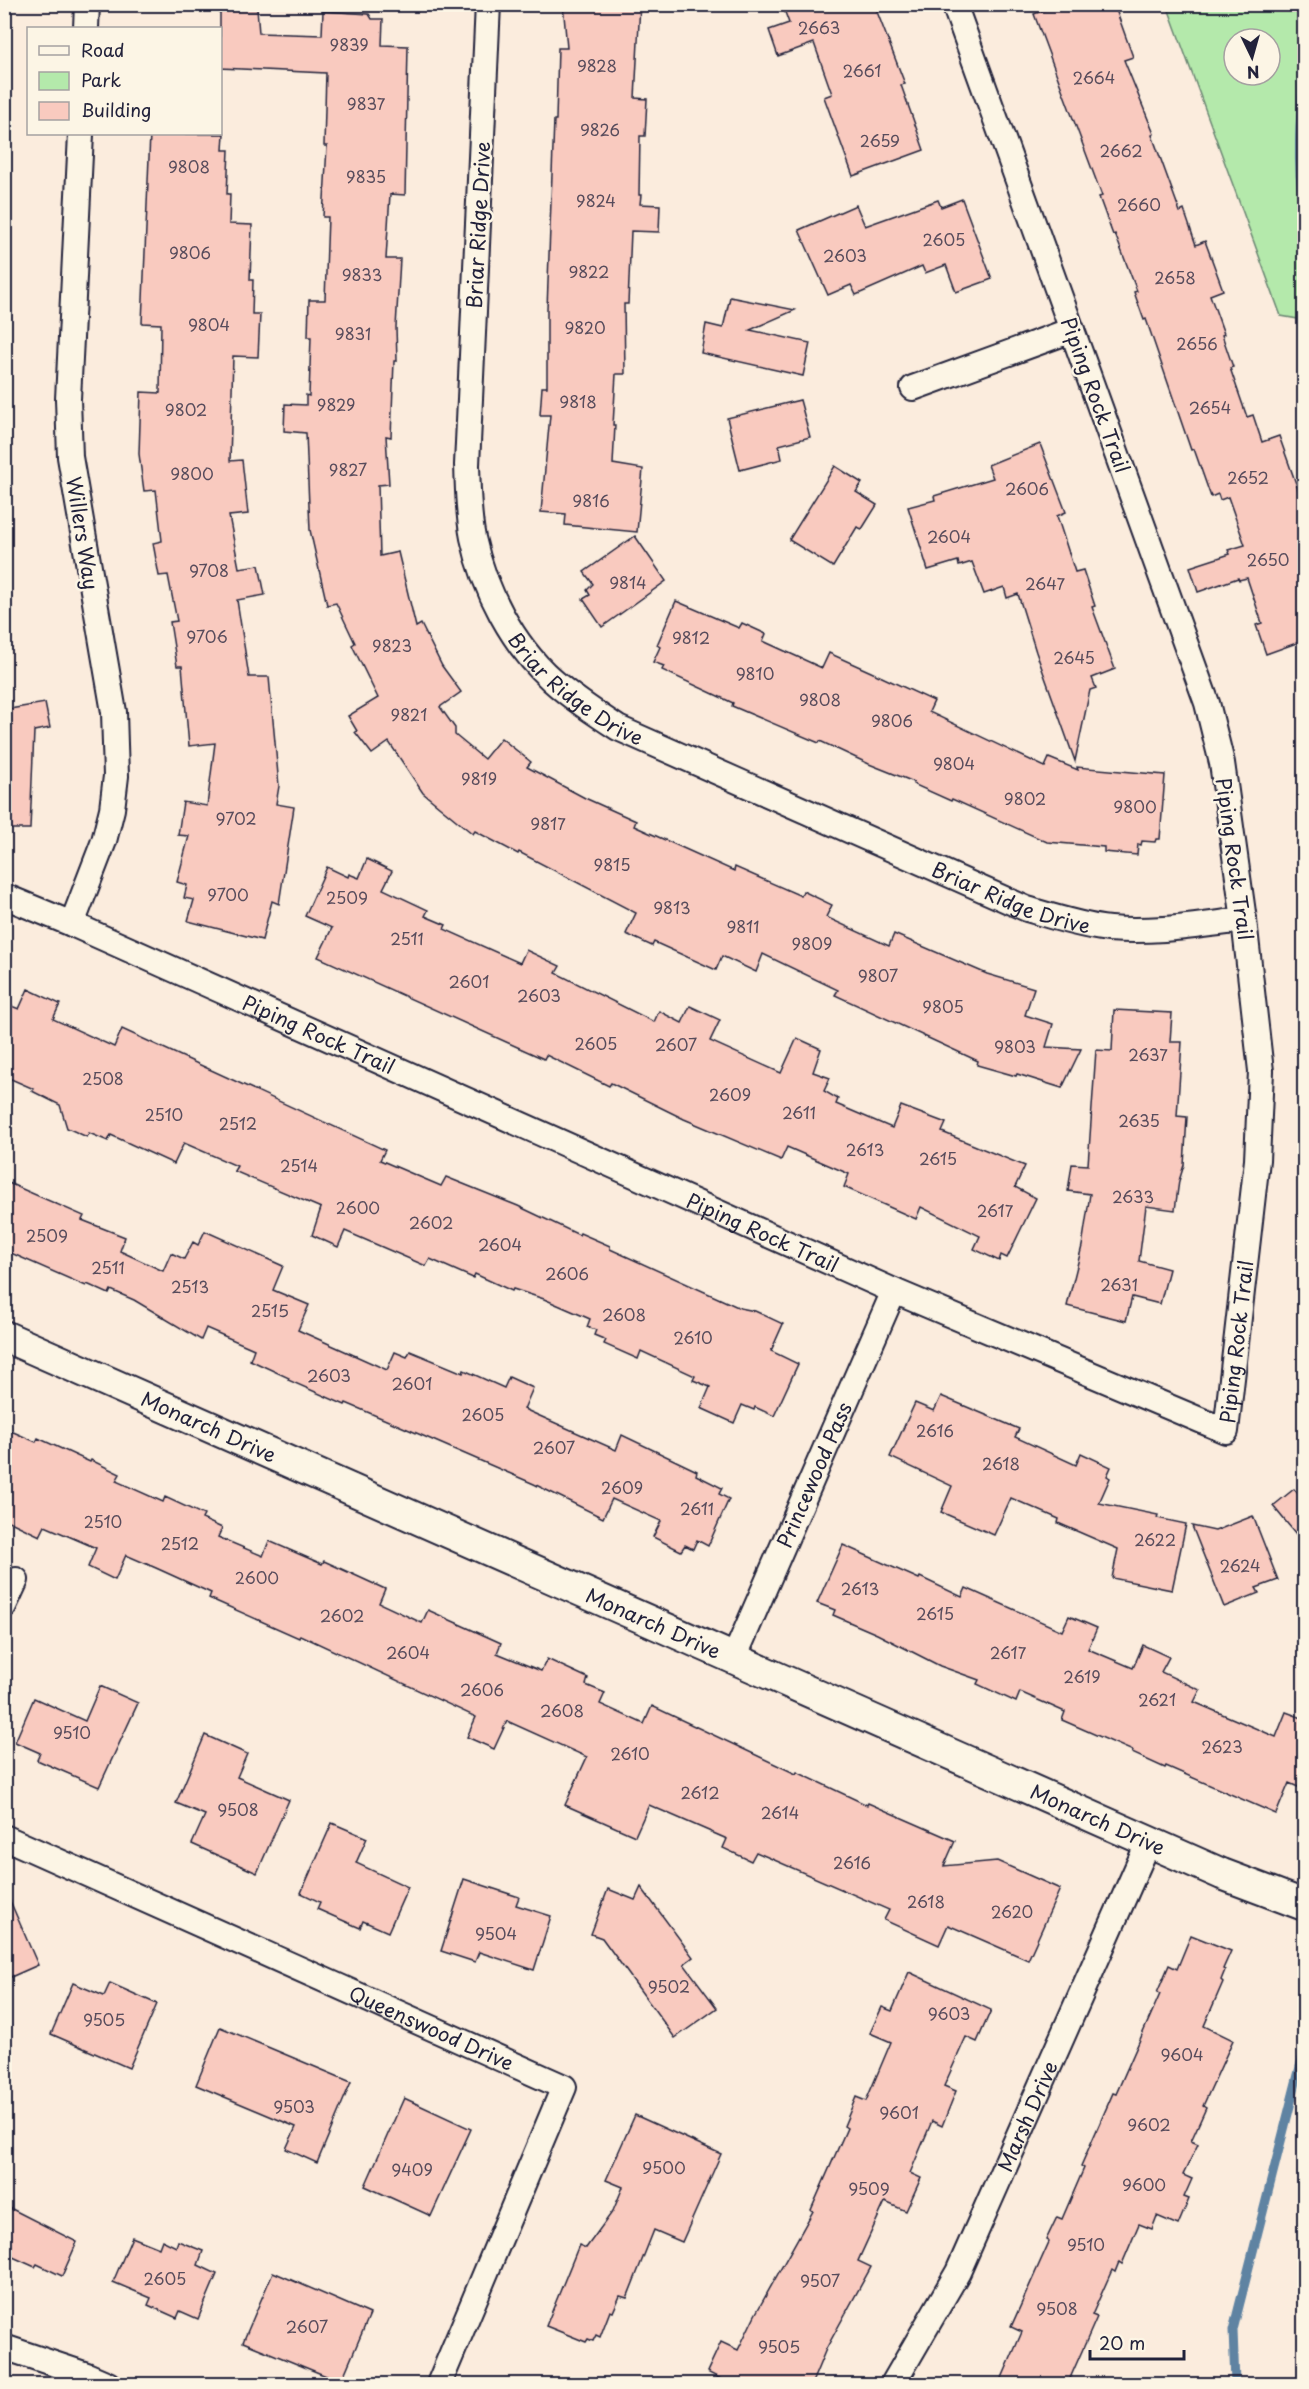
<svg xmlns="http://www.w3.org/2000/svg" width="1309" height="2389" font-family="'Playpen Sans',sans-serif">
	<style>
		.green { fill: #b4e9ab; stroke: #6b8673; stroke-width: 1.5; fill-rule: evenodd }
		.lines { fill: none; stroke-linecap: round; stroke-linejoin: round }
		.stream { stroke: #5f83a2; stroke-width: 9 }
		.building { fill: #f9cabf; stroke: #22223b; stroke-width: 1.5 }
		.minor-casing { stroke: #22223b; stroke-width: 28 }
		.tertiary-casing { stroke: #22223b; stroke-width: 34 }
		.minor { stroke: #fcf5e5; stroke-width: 24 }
		.tertiary { stroke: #fcf5e5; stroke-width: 30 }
		.labels { text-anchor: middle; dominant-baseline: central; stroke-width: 5; stroke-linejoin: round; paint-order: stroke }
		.number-label { font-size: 16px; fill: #584c5c }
		.street-label { font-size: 20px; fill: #22223b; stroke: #fcf5e5 }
	</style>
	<rect width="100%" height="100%" fill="#fbecdd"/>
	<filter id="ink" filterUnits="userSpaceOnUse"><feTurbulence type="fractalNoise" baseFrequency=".0167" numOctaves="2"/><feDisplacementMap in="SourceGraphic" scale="12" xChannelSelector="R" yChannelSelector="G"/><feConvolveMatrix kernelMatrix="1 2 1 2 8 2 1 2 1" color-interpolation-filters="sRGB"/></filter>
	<g filter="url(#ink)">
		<path class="green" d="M1167,5h137v315l-23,-4zM1234,39h36v36h-36z"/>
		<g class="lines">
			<g class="stream">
				<path d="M1304,77c-4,41 -8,87 0,128"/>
				<polyline points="1235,2384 1233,2330 1304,2051"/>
			</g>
		</g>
		<g class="building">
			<polygon points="563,4 640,4 635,98 647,99 645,136 640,136 639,195 641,195 640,204 660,205 659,232 631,231 628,304 624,304 625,374 616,374 613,425 615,425 613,464 643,469 637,532 565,525 566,514 541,512 550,415 540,415 542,387 547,387 547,309 554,120 556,120 558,48 567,48"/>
			<polygon points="782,4 874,4 905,84 901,85 924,150 853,176 824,97 832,94 814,43 778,56 769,30 789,23"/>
			<polygon points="1060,4 1114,4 1133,57 1124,60 1154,134 1152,135 1180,212 1184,210 1196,245 1205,241 1223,290 1210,295 1224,334 1222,335 1233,367 1230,368 1247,417 1253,415 1262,442 1279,436 1305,509 1305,640 1266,654 1256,625 1262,623 1247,578 1239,580 1238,578 1198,592 1190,567 1230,554 1228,550 1245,545 1228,497 1220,500 1218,494 1211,497 1194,449 1191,450 1146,319 1144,320 1134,292 1137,291 1115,234 1113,235 1099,197 1102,196 1034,14"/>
			<polygon points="220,8 257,9 259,33 322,35 323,11 369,14 372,19 383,19 382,45 408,46 405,195 390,194 386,259 400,259 396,327 397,361 394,361 391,437 386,436 389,484 378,485 380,556 398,552 416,627 421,624 442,666 461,692 440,707 455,728 455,735 484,759 501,738 531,762 527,767 585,798 636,821 634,826 734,871 735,867 801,896 803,891 832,905 826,917 889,946 894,934 987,974 1034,988 1025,1015 1053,1024 1046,1047 1081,1049 1062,1088 1017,1074 1016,1076 977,1065 978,1061 835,995 838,990 763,954 756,972 722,956 716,970 654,942 652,946 626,934 636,913 519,852 518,854 475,831 473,834 423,793 389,742 372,754 355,732 357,731 348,716 378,698 352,645 355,643 336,603 327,605 310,530 306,433 284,431 285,404 306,405 306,395 309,396 311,337 308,337 309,300 325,300 328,217 323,217 327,146 324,146 326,73 220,68"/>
			<polygon points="150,134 224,134 223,150 229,150 227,194 230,194 229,224 252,225 250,280 253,280 252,314 260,314 258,357 233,356 230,461 242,460 248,514 229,516 239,568 259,565 265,595 237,600 249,677 269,677 279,786 276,804 294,807 279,904 272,901 262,940 188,921 194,900 184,898 187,885 177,882 189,836 178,835 183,802 207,806 215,743 189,746 182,666 177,666 170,622 177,621 168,575 159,576 153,543 162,541 156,490 144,491 139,454 141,392 160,393 161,324 142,323"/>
			<polygon points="962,199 992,279 956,292 946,265 925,273 922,266 856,295 851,285 828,295 799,230 856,205 865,226 938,200 941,207"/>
			<polygon points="730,297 795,310 750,330 810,343 803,376 701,353 706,324 723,328"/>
			<polygon points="800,400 810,437 779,445 782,459 740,470 727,418"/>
			<polygon points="1040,444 1066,512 1057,516 1075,572 1083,570 1095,606 1092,607 1115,669 1092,678 1096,688 1090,690 1075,761 1036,652 1018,594 1007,598 1004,587 984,594 972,562 959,566 958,561 928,570 908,507 935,500 934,496 993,478 988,465"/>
			<polygon points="835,466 862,483 856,492 877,505 862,529 857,527 833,567 789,540"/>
			<polygon points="635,536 666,581 602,627 583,599 590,595 587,590 593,584 584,572"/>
			<polygon points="676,601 739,628 742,623 766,634 763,641 822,668 829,653 871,672 934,701 929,712 1045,767 1049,758 1078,770 1077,767 1165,775 1160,839 1156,839 1155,842 1142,841 1141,845 1138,844 1137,855 1104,852 1104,847 1047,842 952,799 951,801 913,784 914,782 869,764 820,741 819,743 732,706 733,703 662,670 664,666 653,662 660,647 657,645"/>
			<polygon points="45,703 50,728 34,731 30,829 4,829 4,710"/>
			<polygon points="367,859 392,871 383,889 428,910 425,916 446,925 444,929 520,963 526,950 560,966 556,973 654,1022 659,1011 682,1023 690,1006 720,1020 710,1041 781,1073 797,1038 821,1049 813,1072 830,1078 824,1091 838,1099 836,1104 892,1128 901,1106 946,1123 942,1132 1025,1166 1015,1187 1036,1198 1007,1258 1001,1255 999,1261 974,1249 980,1236 921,1207 916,1219 844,1187 849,1174 787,1147 781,1160 684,1119 611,1083 609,1086 546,1055 544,1059 318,957 332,928 305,916 327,867 348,877 349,874 359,878"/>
			<polygon points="28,989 60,1004 53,1019 114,1047 122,1029 385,1150 380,1160 441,1186 446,1177 518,1206 579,1235 580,1233 610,1246 610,1249 740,1308 755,1311 783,1324 771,1351 798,1364 774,1416 755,1407 754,1410 742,1405 734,1423 701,1408 710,1387 693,1380 695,1376 641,1351 638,1359 604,1344 606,1340 594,1335 596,1330 587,1327 590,1319 544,1299 513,1289 512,1291 475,1274 473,1278 430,1259 426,1266 345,1231 338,1247 312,1235 321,1208 234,1171 237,1166 184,1143 174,1164 111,1135 108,1141 89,1133 87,1137 67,1128 60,1105 32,1091 34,1089 4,1076 4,1003 19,1009"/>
			<polygon points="1114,1010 1172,1013 1170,1042 1182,1042 1177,1116 1187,1117 1184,1165 1179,1181 1175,1210 1146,1206 1139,1261 1169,1269 1160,1304 1132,1297 1126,1321 1067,1306 1082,1246 1090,1194 1068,1191 1072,1164 1088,1165 1096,1050 1112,1051"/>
			<polygon points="4,1181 84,1216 82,1220 125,1237 120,1251 163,1271 171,1253 184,1259 193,1242 198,1245 205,1231 283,1266 273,1290 309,1305 298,1330 387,1370 395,1352 407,1357 410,1351 463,1373 464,1370 504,1388 509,1377 533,1388 524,1409 616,1450 622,1435 697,1471 696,1475 722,1488 719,1494 729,1499 708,1546 697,1540 693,1549 685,1545 681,1551 653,1537 661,1521 612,1499 603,1518 534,1484 398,1425 346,1403 345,1405 288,1380 289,1378 250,1360 254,1349 206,1328 201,1340 134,1300 111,1290 109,1294 87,1284 86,1286 4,1250"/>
			<polygon points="941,1396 1019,1429 1015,1437 1076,1465 1081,1453 1111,1467 1107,1476 1110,1478 1099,1503 1158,1515 1157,1518 1186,1524 1172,1590 1112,1578 1118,1549 1058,1523 1059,1519 1011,1498 994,1535 941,1512 952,1486 890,1457 915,1403 934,1411"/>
			<polygon points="11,1431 36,1442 38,1438 90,1462 91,1460 120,1474 116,1481 163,1502 165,1497 204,1515 202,1519 222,1528 218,1537 263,1556 269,1541 322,1564 324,1561 385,1589 379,1603 422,1623 428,1610 501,1643 497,1653 541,1671 547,1659 588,1678 586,1685 605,1693 600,1704 644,1724 652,1706 796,1774 797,1772 867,1805 868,1803 955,1841 944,1866 997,1861 1060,1889 1028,1960 948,1925 939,1945 884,1920 889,1910 756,1852 751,1861 723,1848 727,1839 649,1805 635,1836 565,1805 587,1757 507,1721 494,1749 467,1737 476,1717 300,1635 299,1638 209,1598 211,1593 156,1568 126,1555 115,1580 88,1567 96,1548 45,1526 40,1536 4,1519 4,1446"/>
			<polygon points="1294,1489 1305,1502 1305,1545 1273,1506"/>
			<polygon points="1253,1516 1278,1580 1256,1588 1259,1593 1224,1607 1192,1526 1215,1531"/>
			<polygon points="843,1545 919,1579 920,1577 962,1597 966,1588 1062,1631 1069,1616 1097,1628 1088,1649 1133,1668 1143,1645 1169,1657 1161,1672 1200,1690 1194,1702 1276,1737 1286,1712 1305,1719 1305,1790 1289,1783 1276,1814 1166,1766 1165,1768 1132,1753 1133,1751 1062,1720 1065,1712 1020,1692 1016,1702 977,1684 979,1680 940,1666 877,1634 833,1615 835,1610 817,1603"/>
			<polygon points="100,1686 138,1703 99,1787 37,1760 40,1753 15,1742 34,1698 85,1721"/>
			<polygon points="205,1735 247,1754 237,1777 289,1800 257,1873 192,1844 205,1815 176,1803"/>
			<polygon points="332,1823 367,1838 356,1863 408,1887 388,1932 363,1921 360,1928 317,1909 320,1902 301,1893"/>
			<polygon points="464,1879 519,1897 516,1905 551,1916 534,1970 479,1952 475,1962 441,1951"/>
			<polygon points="4,1887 38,1965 4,1980"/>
			<polygon points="641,1887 693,1957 684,1964 717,2008 675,2038 602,1938 591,1934 608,1889 635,1900"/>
			<polygon points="1191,1935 1231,1951 1223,1969 1225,1970 1221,1980 1223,1982 1204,2026 1233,2040 1203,2106 1206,2108 1191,2141 1198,2144 1183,2175 1192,2179 1184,2197 1189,2199 1178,2225 1157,2216 1152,2229 1139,2224 1122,2264 1119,2262 1115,2272 1112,2270 1092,2315 1097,2317 1067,2385 999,2385 1022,2332 1011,2327 1049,2242 1046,2240 1057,2217 1062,2219 1084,2168 1081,2166 1113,2093 1116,2094 1160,1994 1157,1993 1169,1965 1177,1969"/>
			<polygon points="909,1972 991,2010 977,2042 966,2037 944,2086 956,2091 942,2126 932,2121 910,2173 921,2178 906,2211 885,2202 858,2261 871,2267 826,2349 811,2385 733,2385 707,2372 721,2342 738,2350 755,2315 813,2211 811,2210 847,2128 844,2126 856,2097 866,2101 891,2042 870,2033 882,2007 892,2011"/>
			<polygon points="73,1983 104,1996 110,1983 157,2004 129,2068 51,2034"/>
			<polygon points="220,2027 351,2082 317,2163 286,2149 296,2127 196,2085"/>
			<polygon points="404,2098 471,2129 431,2216 365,2186"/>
			<polygon points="635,2115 721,2154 682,2242 654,2230 627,2298 620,2296 613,2312 610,2311 600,2337 596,2335 593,2341 588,2339 586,2342 546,2326 579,2245 586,2248 613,2211 623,2187 606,2180"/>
			<polygon points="4,2205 77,2242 62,2276 37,2264 35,2267 4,2253"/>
			<polygon points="132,2237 159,2248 162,2240 176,2247 178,2241 203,2251 198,2265 217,2274 198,2319 180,2311 177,2318 166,2313 148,2305 151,2298 113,2282"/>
			<polygon points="273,2272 370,2314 341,2382 243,2342"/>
		</g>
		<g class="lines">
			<defs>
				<g id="minor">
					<path id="s1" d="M488,4l-21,461c1,24 1,49 6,73 11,51 39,106 79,142 20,18 43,33 66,48l409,181c27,8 55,17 82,20 45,4 91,-4 135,-9"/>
					<polyline points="86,28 87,4"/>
					<polyline points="913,388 1072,330"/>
					<path id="s2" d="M4,896l68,28 822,367 332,140 31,-271 4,-89 -17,-151 -22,-157 -15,-60 -253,-699"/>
					<polyline points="72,924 104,841 112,809 116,776 114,712 70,457 68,399 81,134"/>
					<polyline points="4,1606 16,1580"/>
					<path id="s3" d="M734,1658l160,-367"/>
					<path id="s4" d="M4,1837l560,250 -125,297"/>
					<polyline points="4,2347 87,2375 108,2384"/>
					<path id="s5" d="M893,2384l65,-112 191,-431"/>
				</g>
				<g id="tertiary">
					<path id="s6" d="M4,1336l1218,538 82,31"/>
				</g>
			</defs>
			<use href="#minor" class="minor-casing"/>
			<use href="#tertiary" class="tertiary-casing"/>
			<use href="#minor" class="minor"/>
			<use href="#tertiary" class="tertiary"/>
		</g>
	</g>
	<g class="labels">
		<g class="number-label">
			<text x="819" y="27">2663</text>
			<text x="349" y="44">9839</text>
			<text x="597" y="65">9828</text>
			<text x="862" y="70">2661</text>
			<text x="1094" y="77">2664</text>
			<text x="366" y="103">9837</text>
			<text x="600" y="129">9826</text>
			<text x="880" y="140">2659</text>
			<text x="1121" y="150">2662</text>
			<text x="189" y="166">9808</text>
			<text x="366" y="176">9835</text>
			<text x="596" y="200">9824</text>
			<text x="1139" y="204">2660</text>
			<text x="944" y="239">2605</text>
			<text x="190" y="252">9806</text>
			<text x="845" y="255">2603</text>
			<text x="589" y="271">9822</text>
			<text x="362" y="274">9833</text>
			<text x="1175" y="277">2658</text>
			<text x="209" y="324">9804</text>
			<text x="585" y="327">9820</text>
			<text x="353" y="333">9831</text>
			<text x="1197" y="343">2656</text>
			<text x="578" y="401">9818</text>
			<text x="336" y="404">9829</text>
			<text x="1210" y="407">2654</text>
			<text x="186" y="409">9802</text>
			<text x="348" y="469">9827</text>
			<text x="192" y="473">9800</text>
			<text x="1248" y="477">2652</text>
			<text x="1027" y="488">2606</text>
			<text x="591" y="500">9816</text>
			<text x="949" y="536">2604</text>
			<text x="1268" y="559">2650</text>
			<text x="209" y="570">9708</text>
			<text x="628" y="582">9814</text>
			<text x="1045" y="583">2647</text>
			<text x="207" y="636">9706</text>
			<text x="691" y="637">9812</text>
			<text x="392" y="645">9823</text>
			<text x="1074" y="657">2645</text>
			<text x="755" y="673">9810</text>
			<text x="820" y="699">9808</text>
			<text x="409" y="714">9821</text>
			<text x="892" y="720">9806</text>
			<text x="954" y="763">9804</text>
			<text x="479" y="778">9819</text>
			<text x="1025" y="798">9802</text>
			<text x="1135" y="806">9800</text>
			<text x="236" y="818">9702</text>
			<text x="548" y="823">9817</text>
			<text x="612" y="864">9815</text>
			<text x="228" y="894">9700</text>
			<text x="347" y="897">2509</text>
			<text x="672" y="907">9813</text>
			<text x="743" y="926">9811</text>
			<text x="407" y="938">2511</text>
			<text x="812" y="943">9809</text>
			<text x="878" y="975">9807</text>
			<text x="469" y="981">2601</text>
			<text x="539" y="995">2603</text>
			<text x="943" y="1006">9805</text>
			<text x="596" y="1043">2605</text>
			<text x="676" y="1044">2607</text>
			<text x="1015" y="1046">9803</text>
			<text x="1148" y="1054">2637</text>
			<text x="103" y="1078">2508</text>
			<text x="730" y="1094">2609</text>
			<text x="799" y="1112">2611</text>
			<text x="164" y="1114">2510</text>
			<text x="1139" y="1120">2635</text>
			<text x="238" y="1123">2512</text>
			<text x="865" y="1149">2613</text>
			<text x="938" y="1158">2615</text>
			<text x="299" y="1165">2514</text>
			<text x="1133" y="1196">2633</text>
			<text x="358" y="1207">2600</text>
			<text x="995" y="1210">2617</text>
			<text x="431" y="1222">2602</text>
			<text x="47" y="1235">2509</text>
			<text x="500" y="1244">2604</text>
			<text x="108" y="1267">2511</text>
			<text x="567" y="1273">2606</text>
			<text x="1119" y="1284">2631</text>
			<text x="190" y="1286">2513</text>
			<text x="270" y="1310">2515</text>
			<text x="624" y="1314">2608</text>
			<text x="693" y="1337">2610</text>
			<text x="329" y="1375">2603</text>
			<text x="412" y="1383">2601</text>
			<text x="483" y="1414">2605</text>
			<text x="935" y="1430">2616</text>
			<text x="554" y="1447">2607</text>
			<text x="1001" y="1463">2618</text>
			<text x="622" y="1487">2609</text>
			<text x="697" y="1508">2611</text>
			<text x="103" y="1521">2510</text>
			<text x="1155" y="1539">2622</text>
			<text x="180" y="1543">2512</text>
			<text x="1240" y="1565">2624</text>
			<text x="257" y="1577">2600</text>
			<text x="860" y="1588">2613</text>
			<text x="935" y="1613">2615</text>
			<text x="342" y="1615">2602</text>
			<text x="408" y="1652">2604</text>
			<text x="1008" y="1652">2617</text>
			<text x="1082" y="1676">2619</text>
			<text x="482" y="1689">2606</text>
			<text x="1157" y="1699">2621</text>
			<text x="562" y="1710">2608</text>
			<text x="72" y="1732">9510</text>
			<text x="1222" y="1746">2623</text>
			<text x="630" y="1753">2610</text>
			<text x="700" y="1792">2612</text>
			<text x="238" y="1809">9508</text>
			<text x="780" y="1812">2614</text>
			<text x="852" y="1862">2616</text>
			<text x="926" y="1901">2618</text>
			<text x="1012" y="1911">2620</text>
			<text x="496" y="1933">9504</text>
			<text x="669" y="1986">9502</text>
			<text x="949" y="2013">9603</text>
			<text x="104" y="2019">9505</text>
			<text x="1182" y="2054">9604</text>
			<text x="294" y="2106">9503</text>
			<text x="899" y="2112">9601</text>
			<text x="1149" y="2124">9602</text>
			<text x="664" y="2167">9500</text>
			<text x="412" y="2169">9409</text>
			<text x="1144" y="2184">9600</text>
			<text x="869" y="2188">9509</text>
			<text x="1086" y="2244">9510</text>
			<text x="165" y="2278">2605</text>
			<text x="820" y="2280">9507</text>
			<text x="1057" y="2308">9508</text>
			<text x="307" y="2326">2607</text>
			<text x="779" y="2346">9505</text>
		</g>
		<g class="street-label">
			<text transform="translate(478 225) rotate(-87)">Briar Ridge Drive</text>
			<text transform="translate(1096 395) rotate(70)">Piping Rock Trail</text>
			<text transform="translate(83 533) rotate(81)">Willers Way</text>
			<text stroke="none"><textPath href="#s1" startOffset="724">Briar Ridge Drive</textPath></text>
			<text transform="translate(1235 859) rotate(82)">Piping Rock Trail</text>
			<text stroke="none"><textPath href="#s1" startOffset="1210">Briar Ridge Drive</textPath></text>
			<text stroke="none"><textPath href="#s2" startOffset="344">Piping Rock Trail</textPath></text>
			<text stroke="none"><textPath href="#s2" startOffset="830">Piping Rock Trail</textPath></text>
			<text stroke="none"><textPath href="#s2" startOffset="1424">Piping Rock Trail</textPath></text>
			<text stroke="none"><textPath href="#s6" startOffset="224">Monarch Drive</textPath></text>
			<text stroke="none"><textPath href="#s3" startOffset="200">Princewood Pass</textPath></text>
			<text stroke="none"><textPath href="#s6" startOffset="710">Monarch Drive</textPath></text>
			<text stroke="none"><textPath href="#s6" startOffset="1196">Monarch Drive</textPath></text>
			<text stroke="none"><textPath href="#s4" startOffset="468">Queenswood Drive</textPath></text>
			<text stroke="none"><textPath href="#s5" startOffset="300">Marsh Drive</textPath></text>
		</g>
	</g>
	<rect width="1309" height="2389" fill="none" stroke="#fcf5e5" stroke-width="24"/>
	<rect x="12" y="12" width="1285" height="2365" fill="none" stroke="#22223b" stroke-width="2" filter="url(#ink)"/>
	<rect x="27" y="27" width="195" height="108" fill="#fcf5e5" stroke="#a5a1a1" stroke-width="1.5"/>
	<rect x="39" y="46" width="30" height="9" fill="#fcf5e5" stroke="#a5a1a1" stroke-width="1.5"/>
	<text x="81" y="57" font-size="18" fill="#22223b">Road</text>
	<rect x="39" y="72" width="30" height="18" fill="#b4e9ab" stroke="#a5a1a1" stroke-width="1.5"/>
	<text x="81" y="87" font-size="18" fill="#22223b">Park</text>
	<rect x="39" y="102" width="30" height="18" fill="#f9cabf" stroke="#a5a1a1" stroke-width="1.5"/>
	<text x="81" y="117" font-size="18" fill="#22223b">Building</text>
	<g transform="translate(1252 57) rotate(175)"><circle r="28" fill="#fcf5e5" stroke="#a5a1a1" stroke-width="1.5"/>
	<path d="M0-4.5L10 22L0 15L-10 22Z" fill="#22223b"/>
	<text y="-9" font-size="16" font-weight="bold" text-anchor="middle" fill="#22223b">N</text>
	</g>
	<path d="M1090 2350v9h94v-9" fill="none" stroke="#22223b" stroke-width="3"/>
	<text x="1099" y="2350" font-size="18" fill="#22223b" stroke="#fcf5e5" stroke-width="4.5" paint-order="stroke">20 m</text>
</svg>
